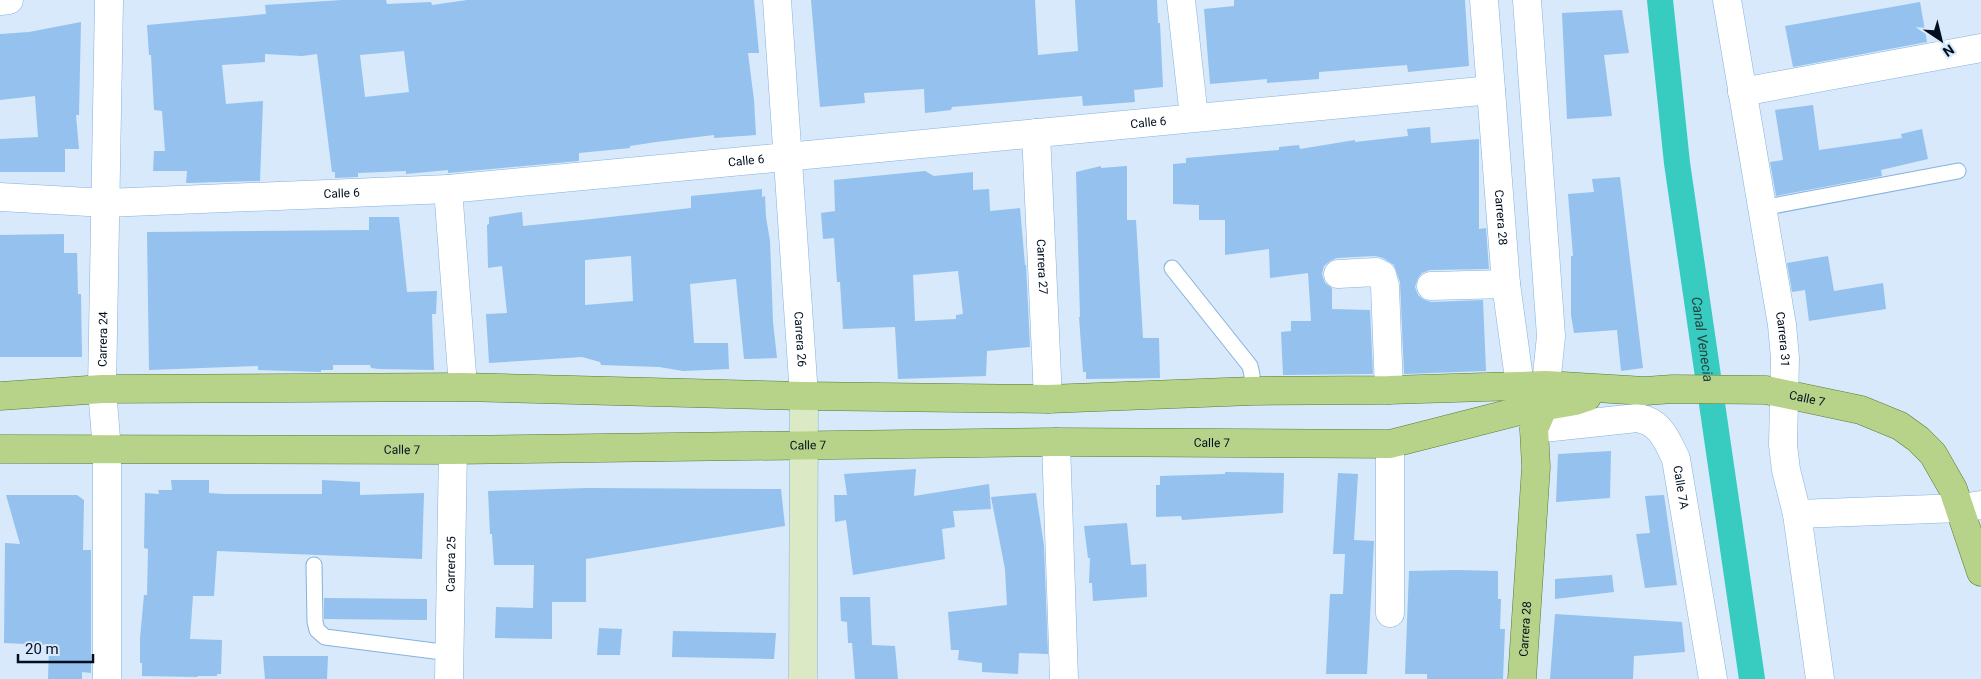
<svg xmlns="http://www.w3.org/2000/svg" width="1981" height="679" font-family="Roboto,sans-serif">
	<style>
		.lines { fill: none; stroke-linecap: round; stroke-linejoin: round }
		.canal { stroke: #38cbc0; stroke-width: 26 }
		.building { fill: #94c1ed; fill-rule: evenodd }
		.lane-casing { stroke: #85b2dd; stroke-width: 17 }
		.street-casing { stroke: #85b2dd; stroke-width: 29 }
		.secondary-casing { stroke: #85b2dd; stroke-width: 29 }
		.primary-casing { stroke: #587b32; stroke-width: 29 }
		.lane { stroke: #fff; stroke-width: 15 }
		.street { stroke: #fff; stroke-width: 28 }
		.secondary { stroke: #dbe9c4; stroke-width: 28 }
		.primary { stroke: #b7d38a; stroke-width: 28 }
		.labels { text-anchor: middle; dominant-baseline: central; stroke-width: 4; stroke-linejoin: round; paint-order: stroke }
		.street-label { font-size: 12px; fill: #010f1f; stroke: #d7e9fb }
		.water-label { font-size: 14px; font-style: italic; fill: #264441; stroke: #d7e9fb }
	</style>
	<rect width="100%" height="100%" fill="#d7e9fb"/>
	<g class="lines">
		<path class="canal" id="s1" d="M1660,0l17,163 75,516"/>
	</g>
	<g class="building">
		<path d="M342,0h44l1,4 44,-2 1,3 35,-5h287l5,53h-11l6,47 2,35 -42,3v-3l-58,7 -26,4v2l-51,5v8l-131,12v-3l-42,4v-3l-48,2v4l-23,1v-6h-3l-15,-118 -15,2 -37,-2v8l-43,3 4,39 37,-3 -3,80 -74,2 1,-12h-34l1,-20h11l-3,-40 -8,-1 -3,-55h-2l-2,-30 119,-11 -1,-9zM404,51l5,41 -44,5 -5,-42z"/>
		<polygon points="811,0 1035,0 1038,55 1078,51 1075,0 1157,0 1158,23 1160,23 1163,87 1134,90 1135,102 1083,106 1082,96 952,107 951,110 925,113 924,89 864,93 865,103 820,107"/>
		<polygon points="1234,0 1465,0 1469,66 1408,72 1407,65 1319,72 1319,79 1267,83 1267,79 1210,84 1204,9 1234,6"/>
		<polygon points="1920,2 1927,42 1793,67 1785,26"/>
		<polygon points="1622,10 1629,53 1604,55 1612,116 1567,119 1562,13"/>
		<polygon points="81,22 79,115 76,115 79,149 65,149 65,172 0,172 0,139 38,137 35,96 0,100 0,34 29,32"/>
		<polygon points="1813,105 1819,150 1902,138 1901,134 1922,129 1928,159 1881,170 1882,176 1776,196 1770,162 1783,160 1775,110"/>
		<polygon points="1430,127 1431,143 1479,139 1479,229 1486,228 1489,269 1430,270 1422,273 1418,278 1415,287 1418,295 1423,299 1431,302 1483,300 1486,371 1404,374 1400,282 1394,265 1383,258 1375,256 1337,258 1330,261 1324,266 1322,274 1325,283 1332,288 1332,309 1370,310 1373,374 1283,375 1281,332 1291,331 1291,321 1311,321 1308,273 1270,278 1269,249 1225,255 1225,220 1199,220 1199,205 1173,204 1173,164 1186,163 1186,158 1279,150 1279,147 1299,145 1300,149 1355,140 1355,142 1408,136 1407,129"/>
		<polygon points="1101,166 1101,168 1127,166 1127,220 1136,220 1143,338 1159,338 1160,378 1086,379 1086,372 1083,372 1079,317 1080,317 1076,172"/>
		<path d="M925,171l9,5 39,-4v18l16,-1 1,22 30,-3 5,57h1l4,82 -43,4 -1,25 -88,3 -3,-52 -52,2 -3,-47h-3l-3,-44 -11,1 -2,-26 14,-2 -1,-31zM958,271l5,43 -7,1v4l-41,2 -2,-46z"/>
		<polygon points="1620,177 1643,368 1621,371 1617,330 1574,333 1571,315 1571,256 1573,256 1568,194 1594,192 1592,179"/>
		<path d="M762,189v8l3,-1 1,21 4,24 3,81 4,36 -33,1 -8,-80 -46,5 4,59h34l1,26 -46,2 -24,-4 -58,-2 -1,-3 -18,-5 -93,6 -3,-49 21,-1 -5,-47 -14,2 -1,-43 2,-1v-7l33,-5 1,14 69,-7 99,-11v-12zM631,256l2,45 -48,4v-45z"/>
		<polygon points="369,217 399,217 407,292 437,291 436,314 432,314 434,370 379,369 371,368 370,365 333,365 333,370 321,370 321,372 258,370 258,366 149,370 147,232 369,230"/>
		<polygon points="64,234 64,253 77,253 78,294 81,294 82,357 0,357 0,235"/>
		<polygon points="1828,256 1834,291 1883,283 1886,309 1809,321 1805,290 1792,292 1787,263"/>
		<polygon points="1611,451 1610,498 1556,502 1558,454"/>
		<polygon points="916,469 914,496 989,484 991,509 953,511 955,527 942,529 945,559 853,575 846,520 835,522 834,495 847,495 844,474"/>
		<polygon points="1225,472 1284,473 1283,513 1182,520 1181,516 1156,517 1156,485 1160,485 1160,476 1225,474"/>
		<polygon points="1338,473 1358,474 1354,540 1374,541 1367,674 1326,674 1330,594 1343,594 1345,554 1333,554"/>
		<polygon points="171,480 209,480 209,493 224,494 322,494 322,480 360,482 360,495 424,493 422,559 217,551 214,596 193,596 190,639 222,640 221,674 217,674 217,676 198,676 197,677 142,676 142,663 140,663 140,638 144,595 147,595 148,549 144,548 145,493 159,494 158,490 172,490"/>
		<polygon points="587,488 781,489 785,526 586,559 586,602 552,602 552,639 495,638 496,607 533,608 534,565 494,565 492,534 490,534 488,491"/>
		<polygon points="1036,493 1044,546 1048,654 1019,653 1018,674 982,672 982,663 958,660 959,650 951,650 948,612 1007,605 1005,569 991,497"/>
		<polygon points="6,495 77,495 84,500 83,550 91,550 91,673 82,672 82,679 48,679 49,645 4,643 5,543 20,544"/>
		<polygon points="1664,495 1677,585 1645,588 1636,534 1650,533 1645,496"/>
		<polygon points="1127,523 1131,565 1146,564 1147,597 1093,601 1092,583 1089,583 1090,558 1088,558 1084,526"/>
		<polygon points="1457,570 1498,571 1498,599 1501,599 1500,629 1505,629 1503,679 1427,679 1427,674 1405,674 1409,571"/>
		<polygon points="1612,575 1614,592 1555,599 1555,579"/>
		<polygon points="840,597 870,597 872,645 895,646 898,679 855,679 852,643 848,643 847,622 841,621"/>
		<polygon points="324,598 427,599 427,620 324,619"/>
		<polygon points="1555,614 1682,622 1685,652 1634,656 1633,679 1550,679"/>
		<polygon points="599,628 622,629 620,655 597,655"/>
		<polygon points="673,631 776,633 774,659 672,657"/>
		<polygon points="263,656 328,656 327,679 265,679"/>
	</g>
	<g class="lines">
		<defs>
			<g id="lane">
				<polyline points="1762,208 1958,171"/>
				<polyline points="1172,268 1250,366 1252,375 1252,391"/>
				<polyline points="314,565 315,622 317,630 325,637 450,653"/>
			</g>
			<g id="street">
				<path id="s2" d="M777,0l27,396"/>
				<polyline points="1181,0 1194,117"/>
				<path id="s3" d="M1484,0l22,284 14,102"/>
				<polyline points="1527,0 1551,336 1546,385"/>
				<path id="s4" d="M1727,0l55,325 3,33 -2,87 3,25 11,44 23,165"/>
				<polyline points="0,1 9,0"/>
				<polyline points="1742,92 1981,48"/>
				<path id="s5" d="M1036,133l12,266"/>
				<polyline points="448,189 463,387"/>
				<path id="s6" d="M0,197l106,6 342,-14 1043,-99"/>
				<polyline points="1338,274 1376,272 1382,275 1385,286 1389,390"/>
				<polyline points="1431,286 1506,284"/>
				<path id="s7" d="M1534,429l103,-11c23,3 30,22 39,41l37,220"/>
				<polyline points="1056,442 1064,679"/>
				<polyline points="1797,514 1960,508 1981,505"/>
				<polyline points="1390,613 1390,444"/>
				<path id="s8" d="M107,679v-228l-5,-62 7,-389"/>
				<path id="s9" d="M449,679l4,-229"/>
			</g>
			<polyline id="secondary" points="803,679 804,396"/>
			<g id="primary">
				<path id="s10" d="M0,396l102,-7 361,-2 341,9 244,3 204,-8 137,-1 157,-5 99,6 28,-2 93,1 95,20 39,16 18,13 15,15 20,35 28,83"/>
				<path id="s11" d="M0,449l453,1 603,-8 334,2 133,-34 52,-9 12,-4"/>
				<path id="s12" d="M1522,679l14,-212 -2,-38 10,-23 2,-14"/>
			</g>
		</defs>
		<use href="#lane" class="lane-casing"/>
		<use href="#street" class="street-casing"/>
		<use href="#secondary" class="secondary-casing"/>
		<use href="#primary" class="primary-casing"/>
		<use href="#lane" class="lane"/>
		<use href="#street" class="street"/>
		<use href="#secondary" class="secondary"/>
		<use href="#primary" class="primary"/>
	</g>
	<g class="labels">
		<g class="street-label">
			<text stroke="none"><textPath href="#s6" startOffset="1152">Calle 6</textPath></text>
			<text stroke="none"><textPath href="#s6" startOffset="748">Calle 6</textPath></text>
			<text stroke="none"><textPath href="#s6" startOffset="342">Calle 6</textPath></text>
			<text stroke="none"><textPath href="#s3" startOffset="218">Carrera 28</textPath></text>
			<text stroke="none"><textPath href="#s5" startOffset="134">Carrera 27</textPath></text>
			<text stroke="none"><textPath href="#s2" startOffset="340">Carrera 26</textPath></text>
			<text stroke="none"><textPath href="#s4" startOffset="344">Carrera 31</textPath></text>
			<text stroke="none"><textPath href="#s8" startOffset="340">Carrera 24</textPath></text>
			<text stroke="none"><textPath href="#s10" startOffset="1809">Calle 7</textPath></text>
			<text stroke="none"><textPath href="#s11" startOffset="1212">Calle 7</textPath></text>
			<text stroke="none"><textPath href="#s11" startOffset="808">Calle 7</textPath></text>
			<text stroke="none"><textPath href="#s11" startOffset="402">Calle 7</textPath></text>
			<text stroke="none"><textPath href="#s7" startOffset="192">Calle 7A</textPath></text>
			<text stroke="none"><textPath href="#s9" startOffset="115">Carrera 25</textPath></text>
			<text stroke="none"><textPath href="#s12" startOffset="50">Carrera 28</textPath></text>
		</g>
		<g class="water-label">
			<text stroke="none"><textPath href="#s1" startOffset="342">Canal Venecia</textPath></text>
		</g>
	</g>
	<g transform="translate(1941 40) rotate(145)" stroke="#d7e9fb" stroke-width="4" paint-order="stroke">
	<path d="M0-4L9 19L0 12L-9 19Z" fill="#010f1f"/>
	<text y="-8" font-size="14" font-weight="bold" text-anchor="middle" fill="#010f1f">N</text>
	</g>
	<path d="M18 654v8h75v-8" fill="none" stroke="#010f1f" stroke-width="2.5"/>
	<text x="25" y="654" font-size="15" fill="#010f1f" stroke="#d7e9fb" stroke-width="4" paint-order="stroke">20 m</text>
</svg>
